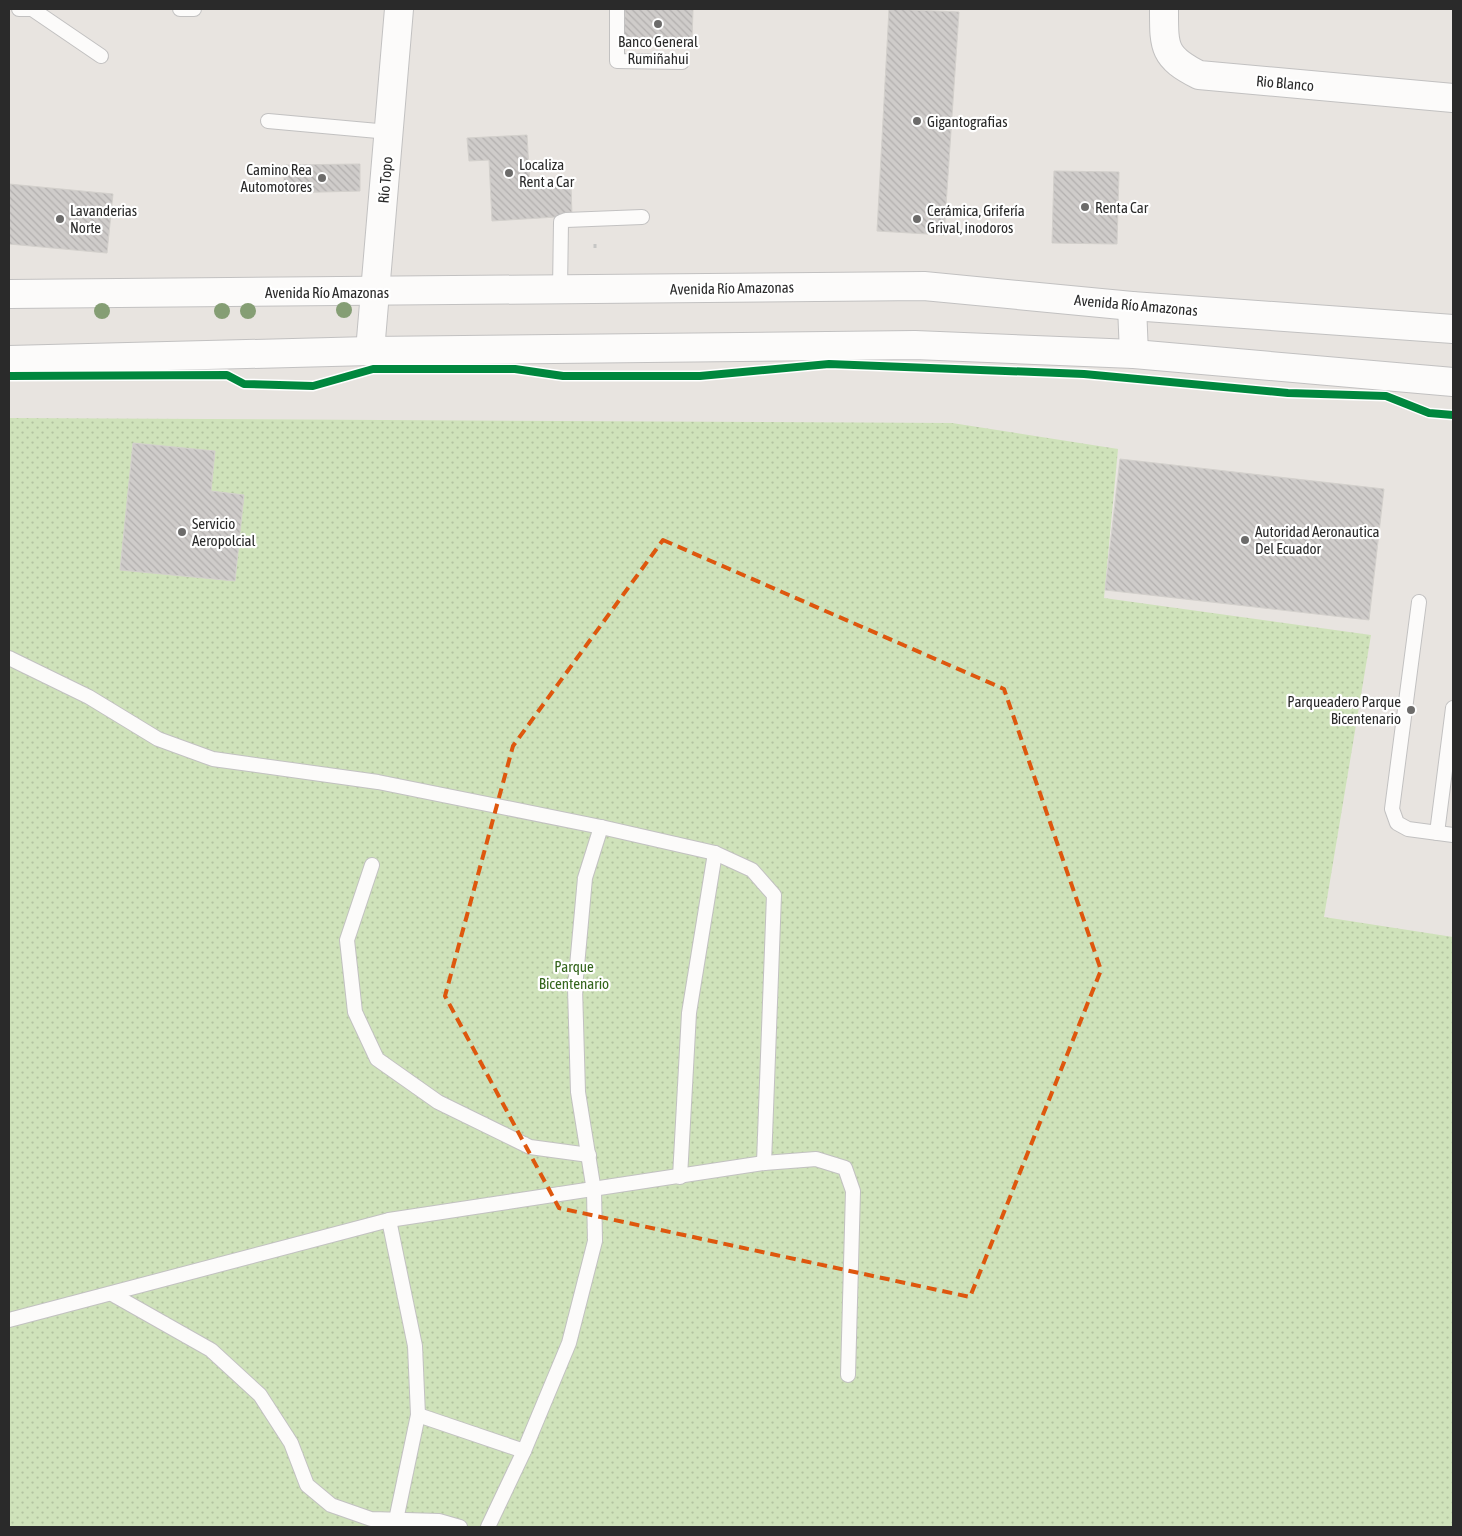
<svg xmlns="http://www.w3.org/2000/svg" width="1462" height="1536" font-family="'Asap Condensed',sans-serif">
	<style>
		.park { fill: url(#park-dots) }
		.building { fill: url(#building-back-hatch); stroke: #d3d0cc }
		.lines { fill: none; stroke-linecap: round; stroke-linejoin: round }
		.lane-casing { stroke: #c2c1c1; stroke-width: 16 }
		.street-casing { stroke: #c2c1c1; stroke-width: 30 }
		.secondary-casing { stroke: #c2c1c1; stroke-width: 30 }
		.path { stroke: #c6c6c5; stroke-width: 3; stroke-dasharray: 4 2.5; stroke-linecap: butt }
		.lane { stroke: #fcfbfa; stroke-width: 14 }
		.street { stroke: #fcfbfa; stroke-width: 28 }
		.secondary { stroke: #fcfbfa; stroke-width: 28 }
		.cycleway-casing { stroke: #fff; stroke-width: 11 }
		.cycleway { stroke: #00873e; stroke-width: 8 }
		.tree { fill: #859e74 }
		.marked { fill: none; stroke: #de570e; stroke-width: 4; stroke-dasharray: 10 6; stroke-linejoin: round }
		.poi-dot { fill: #6c6b6a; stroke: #fff; stroke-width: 2 }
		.labels { text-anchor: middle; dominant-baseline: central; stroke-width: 4.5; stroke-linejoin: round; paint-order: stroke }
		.poi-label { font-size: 15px; fill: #2a2a2a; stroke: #fff; text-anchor: start }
		.street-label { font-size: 15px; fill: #2a2a2a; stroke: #fff }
		.park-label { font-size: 15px; fill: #34651c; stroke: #fff }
	</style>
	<defs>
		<pattern id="park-dots" width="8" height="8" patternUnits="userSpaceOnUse" patternTransform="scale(1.25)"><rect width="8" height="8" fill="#cfe2ba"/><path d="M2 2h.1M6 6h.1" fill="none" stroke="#b2c2a0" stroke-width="1.8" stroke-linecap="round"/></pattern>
		<pattern id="building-back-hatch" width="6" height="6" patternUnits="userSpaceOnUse" patternTransform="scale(1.25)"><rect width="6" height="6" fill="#cfccca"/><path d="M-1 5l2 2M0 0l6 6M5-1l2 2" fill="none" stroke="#b2afae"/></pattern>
	</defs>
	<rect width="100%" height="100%" fill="#e8e4e0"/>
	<polygon class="park" points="9,418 952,423 1118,449 1104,598 1371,635 1324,917 1453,937 1453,1527 9,1527"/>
	<g class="building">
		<polygon points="625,9 693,9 692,41 624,39"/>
		<polygon points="889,9 959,12 944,235 877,231"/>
		<polygon points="527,135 530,187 571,185 572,216 492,221 489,160 469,161 467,138"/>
		<polygon points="360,164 360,191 284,193 284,165"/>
		<polygon points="1054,171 1119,172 1117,244 1052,243"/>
		<polygon points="9,184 113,194 107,253 9,244"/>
		<polygon points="133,443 215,451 211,491 244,495 235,581 120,570"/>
		<polygon points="1120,459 1384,489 1369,620 1105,590"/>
	</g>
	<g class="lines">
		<defs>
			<g id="lane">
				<polyline points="19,9 32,9 101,56"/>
				<polyline points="180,9 194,9"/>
				<polyline points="617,9 617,61 682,62"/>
				<polyline points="268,121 378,131 389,130"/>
				<polyline points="560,290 561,222 566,220 642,217"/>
				<polyline points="1419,602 1392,809 1397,823 1408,829 1453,835"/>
				<polyline points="9,658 89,697 158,739 213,759 378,782 601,827 715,853 752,870 774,895 764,1163"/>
				<polyline points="1437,833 1453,708"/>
				<polyline points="372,865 347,940 355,1012 377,1059 438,1102 530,1147 589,1155"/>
				<polyline points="680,1177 689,1013 715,853"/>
				<polyline points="389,1220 415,1346 418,1415 396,1520"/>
				<polyline points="112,1294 211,1350 260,1395 291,1443 307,1485 331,1505 371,1519 439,1521 460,1527"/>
				<polyline points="9,1320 389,1220 764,1163 816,1159 845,1168 853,1191 848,1375"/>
				<polyline points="418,1415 524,1451"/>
				<polyline points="488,1527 524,1451 569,1343 595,1241 594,1191 578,1092 575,988 585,878 601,827"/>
			</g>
			<g id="street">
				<path d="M1164,9c0,38 -1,48 35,66l254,23"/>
				<polyline points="370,351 399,9"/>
			</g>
			<g id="secondary">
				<polyline points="9,294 924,286 1132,306 1453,329"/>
				<polyline points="1132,306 1134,354"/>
				<polyline points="9,360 370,351 915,345 1134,354 1453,382"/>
			</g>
		</defs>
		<use href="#lane" class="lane-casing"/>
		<use href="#street" class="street-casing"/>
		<use href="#secondary" class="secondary-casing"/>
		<polyline class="path" points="595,248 595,243"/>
		<use href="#lane" class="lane"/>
		<use href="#street" class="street"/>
		<use href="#secondary" class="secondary"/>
		<defs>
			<polyline id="cycleway" points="9,376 227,375 244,384 313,386 373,369 515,369 563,376 700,376 829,364 1084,374 1288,393 1386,396 1429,413 1453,415"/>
		</defs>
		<use href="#cycleway" class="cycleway-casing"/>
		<use href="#cycleway" class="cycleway"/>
	</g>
	<g class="tree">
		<circle cx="344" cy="310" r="8"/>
		<circle cx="102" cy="311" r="8"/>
		<circle cx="222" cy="311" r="8"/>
		<circle cx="248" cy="311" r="8"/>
	</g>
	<path class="marked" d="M663,540l341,149 97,281 -131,327 -411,-89 -114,-212 68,-250z"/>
	<g class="poi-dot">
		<circle cx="658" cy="24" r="5"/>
		<circle cx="917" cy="121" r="5"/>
		<circle cx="509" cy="173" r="5"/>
		<circle cx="322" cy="178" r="5"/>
		<circle cx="1085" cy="207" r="5"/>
		<circle cx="60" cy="219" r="5"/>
		<circle cx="917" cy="219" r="5"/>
		<circle cx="182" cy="532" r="5"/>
		<circle cx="1245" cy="540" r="5"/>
		<circle cx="1411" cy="710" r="5"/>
	</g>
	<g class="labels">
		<g class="poi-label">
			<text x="658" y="41" text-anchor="middle">Banco General<tspan x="658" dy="17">Rumiñahui</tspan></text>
			<text x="927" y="121">Gigantografias</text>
			<text x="519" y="164">Localiza<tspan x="519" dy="17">Rent a Car</tspan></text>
			<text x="312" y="169" text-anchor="end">Camino Rea<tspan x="312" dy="17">Automotores</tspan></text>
			<text x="1095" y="207">Renta Car</text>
			<text x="70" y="210">Lavanderias<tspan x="70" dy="17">Norte</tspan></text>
			<text x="927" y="210">Cerámica, Grifería<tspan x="927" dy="17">Grival, inodoros</tspan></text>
			<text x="192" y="523">Servicio<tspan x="192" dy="17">Aeropolcial</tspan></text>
			<text x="1255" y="531">Autoridad Aeronautica<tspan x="1255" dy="17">Del Ecuador</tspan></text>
			<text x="1401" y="701" text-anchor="end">Parqueadero Parque<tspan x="1401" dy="17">Bicentenario</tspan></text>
		</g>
		<g class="street-label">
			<text transform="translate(1285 83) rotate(5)">Rio Blanco</text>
			<text transform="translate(385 180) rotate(-85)">Río Topo</text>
			<text transform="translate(732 288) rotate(-1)">Avenida Río Amazonas</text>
			<text x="327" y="292">Avenida Río Amazonas</text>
			<text transform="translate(1136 305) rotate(5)">Avenida Río Amazonas</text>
		</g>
		<g class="park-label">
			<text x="574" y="966">Parque<tspan x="574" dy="17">Bicentenario</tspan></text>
		</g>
	</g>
	<rect width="1462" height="1536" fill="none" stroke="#2a2a2a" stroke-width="20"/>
</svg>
